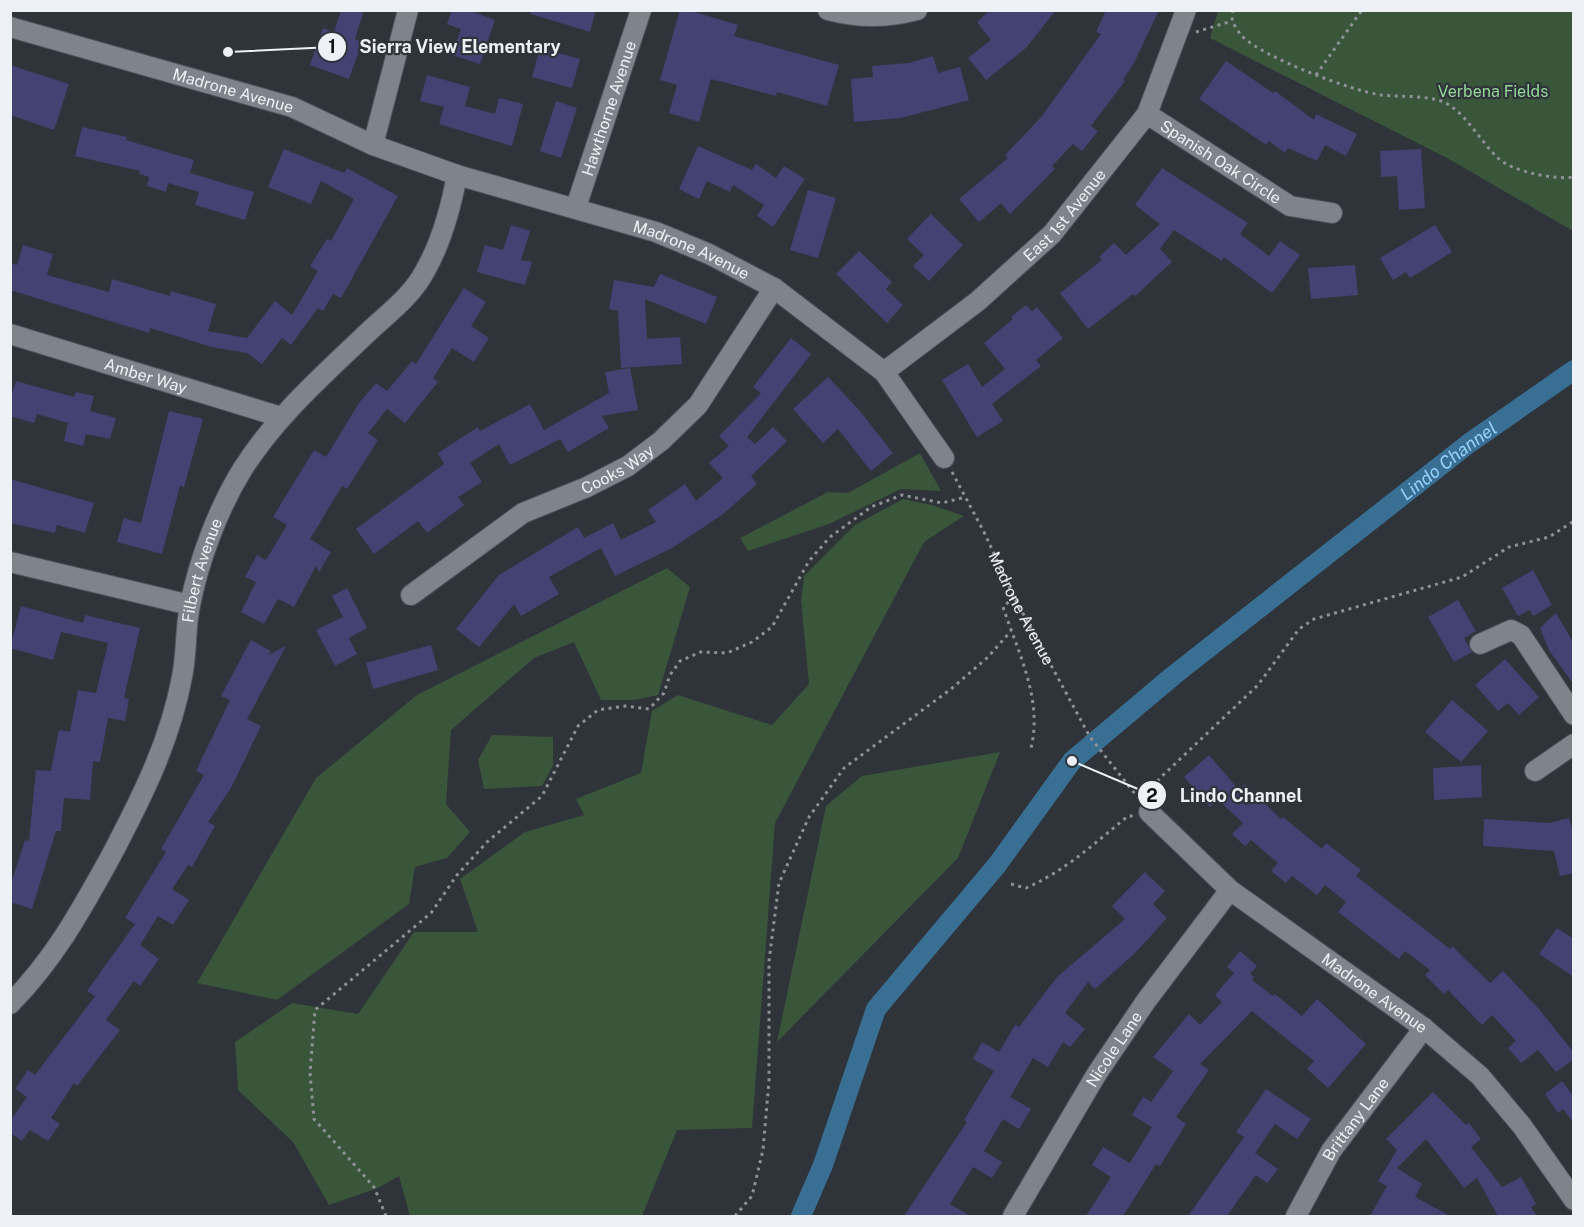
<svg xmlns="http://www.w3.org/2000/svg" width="1584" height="1227" font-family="'Public Sans',sans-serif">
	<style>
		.green { fill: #39553a }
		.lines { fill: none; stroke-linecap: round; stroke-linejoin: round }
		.canal { stroke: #3a6f94; stroke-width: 20 }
		.building { fill: #434273 }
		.minor-casing { stroke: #4f5258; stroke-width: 22 }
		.path { stroke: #8e9297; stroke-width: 3; stroke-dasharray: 3 4.5; stroke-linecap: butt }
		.minor { stroke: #7e848b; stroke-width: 20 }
		.labels { text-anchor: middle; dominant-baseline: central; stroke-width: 4.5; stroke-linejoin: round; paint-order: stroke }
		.street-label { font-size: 16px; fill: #edf0f4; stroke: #2f333a }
		.park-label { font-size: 16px; fill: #94d797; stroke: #2f333a }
		.water-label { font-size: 18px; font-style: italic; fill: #93d1fd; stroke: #2f333a }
		.leader { fill: none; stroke: #edf0f4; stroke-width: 2 }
		.callout-dot { fill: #edf0f4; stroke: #2f333a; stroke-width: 2 }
		.mark-label { font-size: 18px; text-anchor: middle; font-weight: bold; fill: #111 }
		.callout-label { font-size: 18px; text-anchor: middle; font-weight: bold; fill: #edf0f4; stroke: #2f333a; stroke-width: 4.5; stroke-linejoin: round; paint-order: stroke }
	</style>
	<rect width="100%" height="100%" fill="#2f333a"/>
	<g class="green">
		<polygon points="1218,11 1573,11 1573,231 1447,158 1210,38"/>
		<polygon points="920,453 941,491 901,489 829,524 748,551 740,538 828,492 848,493"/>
		<polygon points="903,499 932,505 964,516 924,542 775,823 752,1128 677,1130 642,1216 410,1216 399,1176 378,1188 329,1205 293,1142 238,1090 235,1042 292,1003 358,1014 414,932 478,932 460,879 525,832 584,815 576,799 641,773 652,711 678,695 772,725 809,684 801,601 804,576 855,525"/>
		<polygon points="667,568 690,587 658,695 635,700 601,700 574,642 534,658 451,730 446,804 470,832 447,858 415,867 409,904 277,1000 197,983 316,778 417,695"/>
		<polygon points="492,735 553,737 553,765 542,786 484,789 478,760"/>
		<polygon points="1000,752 958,858 777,1042 826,806 862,776"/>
	</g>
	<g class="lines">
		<path class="canal" id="s1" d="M801,1216l22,-51 53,-156 121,-144 75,-104 102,-86 294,-231 106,-74"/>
	</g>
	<g class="building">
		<polygon points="341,10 364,10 355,39 362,42 349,79 310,65 323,28 334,32"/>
		<polygon points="452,10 468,10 495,20 480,64 452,55 461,29 447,24"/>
		<polygon points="531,10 596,10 590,32 531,14"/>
		<polygon points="680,10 688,10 738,25 734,36 839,65 827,106 777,92 776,96 711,79 699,122 669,113 677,85 660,80"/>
		<polygon points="990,10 1056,10 1026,48 986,80 968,58 991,40 977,22"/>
		<polygon points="1106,10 1159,10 1134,63 1123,80 1125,81 1091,126 1098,131 1082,151 1073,144 1052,166 1055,169 1010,214 1001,203 979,222 959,199 1008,158 1005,155 1042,116 1101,34 1096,32"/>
		<polygon points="540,48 580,59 572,88 532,77"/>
		<polygon points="933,56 938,73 960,67 969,100 901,118 854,122 851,79 873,77 872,66 909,63"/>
		<polygon points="1226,61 1273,93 1275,91 1314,120 1316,114 1357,134 1346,156 1325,145 1317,161 1288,148 1285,153 1269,141 1266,145 1199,99"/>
		<polygon points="10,65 69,84 54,130 10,115"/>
		<polygon points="427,75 470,87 465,106 495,114 499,98 523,104 512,146 439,124 444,107 420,101"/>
		<polygon points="556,101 577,108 561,158 540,151"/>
		<polygon points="82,127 127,137 126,140 194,160 190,173 254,192 245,220 195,205 199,192 168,183 166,192 147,186 149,177 139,174 140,171 75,156"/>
		<polygon points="698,146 752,170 756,164 776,178 784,166 805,179 773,227 757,216 764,205 733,185 730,192 707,181 699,199 679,189"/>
		<polygon points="284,149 344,173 347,168 398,196 341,298 333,294 323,311 318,308 291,345 282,338 262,364 247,353 212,347 150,328 149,333 10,290 10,263 17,265 23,245 53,254 47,275 109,292 112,279 170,296 171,291 216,304 208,331 247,338 275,301 292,315 318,271 310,266 327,239 331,241 354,199 321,181 311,204 268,187"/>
		<polygon points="1421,149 1425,208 1399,210 1397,176 1381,177 1380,151"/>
		<polygon points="1162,168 1248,223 1240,234 1269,256 1280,241 1300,255 1272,293 1224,257 1222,261 1174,230 1160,249 1172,262 1135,296 1133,294 1088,329 1060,293 1102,260 1099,257 1114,243 1126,255 1160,224 1135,205"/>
		<polygon points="808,190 836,198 818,258 790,250"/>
		<polygon points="931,214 963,245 929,281 913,266 924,255 907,239"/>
		<polygon points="511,225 530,231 521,260 532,262 525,285 477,272 485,245 503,250"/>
		<polygon points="1435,225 1452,252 1410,278 1406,272 1393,280 1380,258"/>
		<polygon points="859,251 892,282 886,289 903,305 887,323 836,274"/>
		<polygon points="1355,265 1358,295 1311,299 1308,268"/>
		<polygon points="660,274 717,297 706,324 645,299 647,339 680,337 682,364 621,368 618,311 609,309 614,280 654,287"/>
		<polygon points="464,288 486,302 471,326 489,338 474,362 452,348 433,378 438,382 405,423 387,409 368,433 378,440 347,489 342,486 310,539 331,552 319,572 316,566 294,607 278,599 264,624 241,612 256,582 245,577 257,555 266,560 287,525 273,517 314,450 326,457 359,403 376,383 387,391 412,361 416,364"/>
		<polygon points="1026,305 1032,311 1037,307 1063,338 1036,360 1041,366 992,404 1003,421 977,437 942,380 968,364 982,387 1005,369 984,343 1013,319 1011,317"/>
		<polygon points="791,338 811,354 747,437 755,444 773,427 787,441 751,476 757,484 722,515 672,548 615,576 601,548 549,577 559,594 521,616 514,604 479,647 456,629 499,575 578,527 584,538 613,523 621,540 656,522 648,510 685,484 696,501 723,478 709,463 729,446 719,436 761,393 753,387"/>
		<polygon points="630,368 638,410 602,416 609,428 568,452 560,439 510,465 499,444 470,463 482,482 458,497 464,505 427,533 418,521 374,554 356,529 444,464 438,453 478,427 480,431 530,404 544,430 609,393 605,372"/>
		<polygon points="828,377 859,410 893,453 871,471 838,429 823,443 793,409"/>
		<polygon points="16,381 74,397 76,392 94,396 90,411 116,418 110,439 86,434 83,446 64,441 68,423 37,414 34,423 10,416 10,400"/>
		<polygon points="169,411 203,419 184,487 180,486 162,554 117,542 124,518 141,523"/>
		<polygon points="10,479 94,503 85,533 57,525 55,533 10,523"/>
		<polygon points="1533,570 1552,605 1533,616 1530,610 1518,616 1502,588"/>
		<polygon points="347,588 367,628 349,638 357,654 335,666 316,630 343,617 332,596"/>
		<polygon points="1458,600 1476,631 1464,638 1472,652 1454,662 1428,617"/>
		<polygon points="21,606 83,623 85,615 140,628 124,698 129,699 125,721 108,718 100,762 93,761 90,800 64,798 61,831 56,831 32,909 10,902 10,887 25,840 29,841 36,770 51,771 59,730 70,732 78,690 96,693 108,643 61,632 53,660 10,648"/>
		<polygon points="1556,613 1574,644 1574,685 1549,650 1540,628"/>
		<polygon points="251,640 271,651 268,655 286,646 247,719 261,726 231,788 208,822 215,826 192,867 188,865 172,889 189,900 173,925 158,916 140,945 159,959 140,986 134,981 106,1020 120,1030 77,1086 74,1083 51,1118 60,1124 48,1141 30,1130 22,1141 10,1133 10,1121 27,1097 15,1089 28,1070 35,1075 95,996 87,991 135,924 125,918 166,852 161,849 204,775 196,771 230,700 221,696"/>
		<polygon points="431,645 438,670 373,689 366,663"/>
		<polygon points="1505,659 1539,697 1519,715 1508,703 1498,711 1475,685"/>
		<polygon points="1452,700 1488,731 1461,762 1425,732"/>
		<polygon points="1209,755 1239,790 1245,784 1281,819 1283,817 1322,849 1326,843 1361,870 1356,876 1450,949 1452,946 1490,983 1503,971 1539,1009 1574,1053 1574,1059 1556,1072 1538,1050 1521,1063 1508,1048 1516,1041 1492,1015 1482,1025 1448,990 1444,994 1425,975 1430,970 1405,951 1399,959 1338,912 1346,902 1325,885 1317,895 1292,876 1286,883 1271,871 1278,863 1251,840 1245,846 1232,834 1243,823 1218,800 1210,807 1184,777"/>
		<polygon points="1481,765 1482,797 1434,800 1433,768"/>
		<polygon points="1569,818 1574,836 1574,873 1560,876 1554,851 1483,846 1484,819 1549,823"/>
		<polygon points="1145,872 1165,891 1153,904 1167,918 1137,951 1095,989 1088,982 1065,1013 1085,1029 1070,1047 1063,1042 1048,1067 1033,1058 1010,1097 1031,1109 1019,1129 1003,1119 984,1151 1002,1162 992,1178 973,1167 950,1204 970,1216 904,1216 967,1122 964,1120 994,1071 973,1059 982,1042 999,1052 1015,1025 1019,1027 1057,977 1125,919 1112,906"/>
		<polygon points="1557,928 1574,939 1574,977 1539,954"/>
		<polygon points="1240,951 1257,966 1250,974 1254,977 1252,980 1273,996 1274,994 1281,999 1302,1016 1317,999 1366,1044 1328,1088 1307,1069 1314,1061 1252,1011 1200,1064 1209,1070 1176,1117 1186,1124 1160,1166 1156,1164 1123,1216 1086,1216 1111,1177 1092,1165 1103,1147 1130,1163 1152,1127 1132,1115 1143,1097 1151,1102 1173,1071 1153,1057 1189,1014 1200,1025 1222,1002 1215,995 1234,973 1227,967"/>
		<polygon points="1562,1081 1574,1097 1574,1123 1563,1109 1558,1113 1545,1094"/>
		<polygon points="1266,1089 1311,1119 1297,1139 1275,1124 1255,1153 1278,1169 1267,1183 1256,1175 1227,1216 1188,1216 1244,1137 1236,1132"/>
		<polygon points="1433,1092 1466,1125 1469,1123 1481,1139 1471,1147 1502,1187 1521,1177 1536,1204 1531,1207 1537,1216 1498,1216 1477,1178 1464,1188 1426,1139 1397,1168 1422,1184 1415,1197 1450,1216 1370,1216 1387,1186 1378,1181 1397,1150 1386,1139"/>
	</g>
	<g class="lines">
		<defs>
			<g id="minor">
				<path d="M828,10c32,8 57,8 89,0"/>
				<path id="s3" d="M10,27l282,80 81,38 84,30 199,57 53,22 65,34 110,84 60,86"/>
				<path id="s4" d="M1147,114l143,92 42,7"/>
				<polyline points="373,145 408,10"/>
				<path id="s5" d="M576,207l65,-197"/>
				<path id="s6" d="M10,334l271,83"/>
				<path id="s7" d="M884,372l94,-71 74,-67 95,-120 39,-104"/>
				<polyline points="10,562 190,605"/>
				<path id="s8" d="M411,595l112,-82 64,-26 41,-21 33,-25 37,-36 76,-117"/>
				<polyline points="1480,644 1511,630 1521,635 1574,715"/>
				<polyline points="1535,771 1574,744"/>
				<path id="s9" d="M1149,812l81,78 194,138 56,48 42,50 52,74"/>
				<path id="s10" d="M10,1004c45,-46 70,-92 101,-148 30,-57 59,-114 71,-179 5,-23 3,-48 8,-72 9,-45 28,-96 52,-135 32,-51 77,-91 120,-132 21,-21 49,-40 63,-67 16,-28 26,-64 32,-96"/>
				<path id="s11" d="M1013,1216l83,-141 50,-74 84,-111"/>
				<path id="s12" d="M1296,1216l35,-65 93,-123"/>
			</g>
		</defs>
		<use href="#minor" class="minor-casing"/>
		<g class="path">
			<path d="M1233,10l-1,11c3,5 6,11 10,15 20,21 110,55 139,59 20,2 40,0 60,6 23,8 40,42 58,58 15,13 56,21 75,18"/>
			<polyline points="1196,32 1232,21"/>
			<polyline points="1316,75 1362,10"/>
			<path id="s2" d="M952,472l32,60 30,65 76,140 49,62"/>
			<path d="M1014,597l-11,10c15,45 40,93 28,141"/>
			<polyline points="1154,796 1159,779 1258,685 1299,629 1314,619 1462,577 1509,547 1549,537 1574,521"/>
			<path d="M1011,884l15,4c39,-17 69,-45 102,-72h5"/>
			<polyline points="386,1216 374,1187 314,1119 310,1073 315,1010 431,913 457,875 487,842 542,796 578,726 598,710 625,706 649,709 664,693 670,675 680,661 701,652 727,653 752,642 772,627 809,561 830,537 871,507 902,495 942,503 966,497"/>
			<polyline points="735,1216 752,1196 763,1150 769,1081 769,961 779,883 809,817 844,768 951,689 988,657 1011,631"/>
		</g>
		<use href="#minor" class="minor"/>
	</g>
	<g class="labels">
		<g class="street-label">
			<text stroke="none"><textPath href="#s3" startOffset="232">Madrone Avenue</textPath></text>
			<text stroke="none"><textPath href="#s5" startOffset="104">Hawthorne Avenue</textPath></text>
			<text stroke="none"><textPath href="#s4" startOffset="88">Spanish Oak Circle</textPath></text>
			<text stroke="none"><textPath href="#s7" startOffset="240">East 1st Avenue</textPath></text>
			<text stroke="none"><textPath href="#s3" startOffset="718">Madrone Avenue</textPath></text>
			<text stroke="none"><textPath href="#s6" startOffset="142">Amber Way</textPath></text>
			<text stroke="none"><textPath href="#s8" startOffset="243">Cooks Way</textPath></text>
			<text stroke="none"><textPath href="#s10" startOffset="482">Filbert Avenue</textPath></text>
			<text stroke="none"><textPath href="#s2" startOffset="153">Madrone Avenue</textPath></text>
			<text stroke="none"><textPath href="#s9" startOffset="290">Madrone Avenue</textPath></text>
			<text stroke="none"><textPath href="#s11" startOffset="195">Nicole Lane</textPath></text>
			<text stroke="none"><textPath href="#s12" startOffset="114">Brittany Lane</textPath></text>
		</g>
		<g class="park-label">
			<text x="1493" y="91">Verbena Fields</text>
		</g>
		<g class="water-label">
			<text stroke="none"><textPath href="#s1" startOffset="1018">Lindo Channel</textPath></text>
		</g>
	</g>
	<path class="leader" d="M228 52L332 47M1072 761L1152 795"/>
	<g class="callout-dot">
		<circle cx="228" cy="52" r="6"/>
		<circle cx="1072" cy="761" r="6"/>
		<circle cx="332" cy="47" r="15"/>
		<circle cx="1152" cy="795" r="15"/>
	</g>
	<g class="mark-label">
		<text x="332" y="53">1</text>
		<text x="1152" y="802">2</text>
	</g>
	<g class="callout-label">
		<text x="460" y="53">Sierra View Elementary</text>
		<text x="1241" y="802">Lindo Channel</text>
	</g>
	<rect width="1584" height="1227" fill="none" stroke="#edf0f4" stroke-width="24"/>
</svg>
